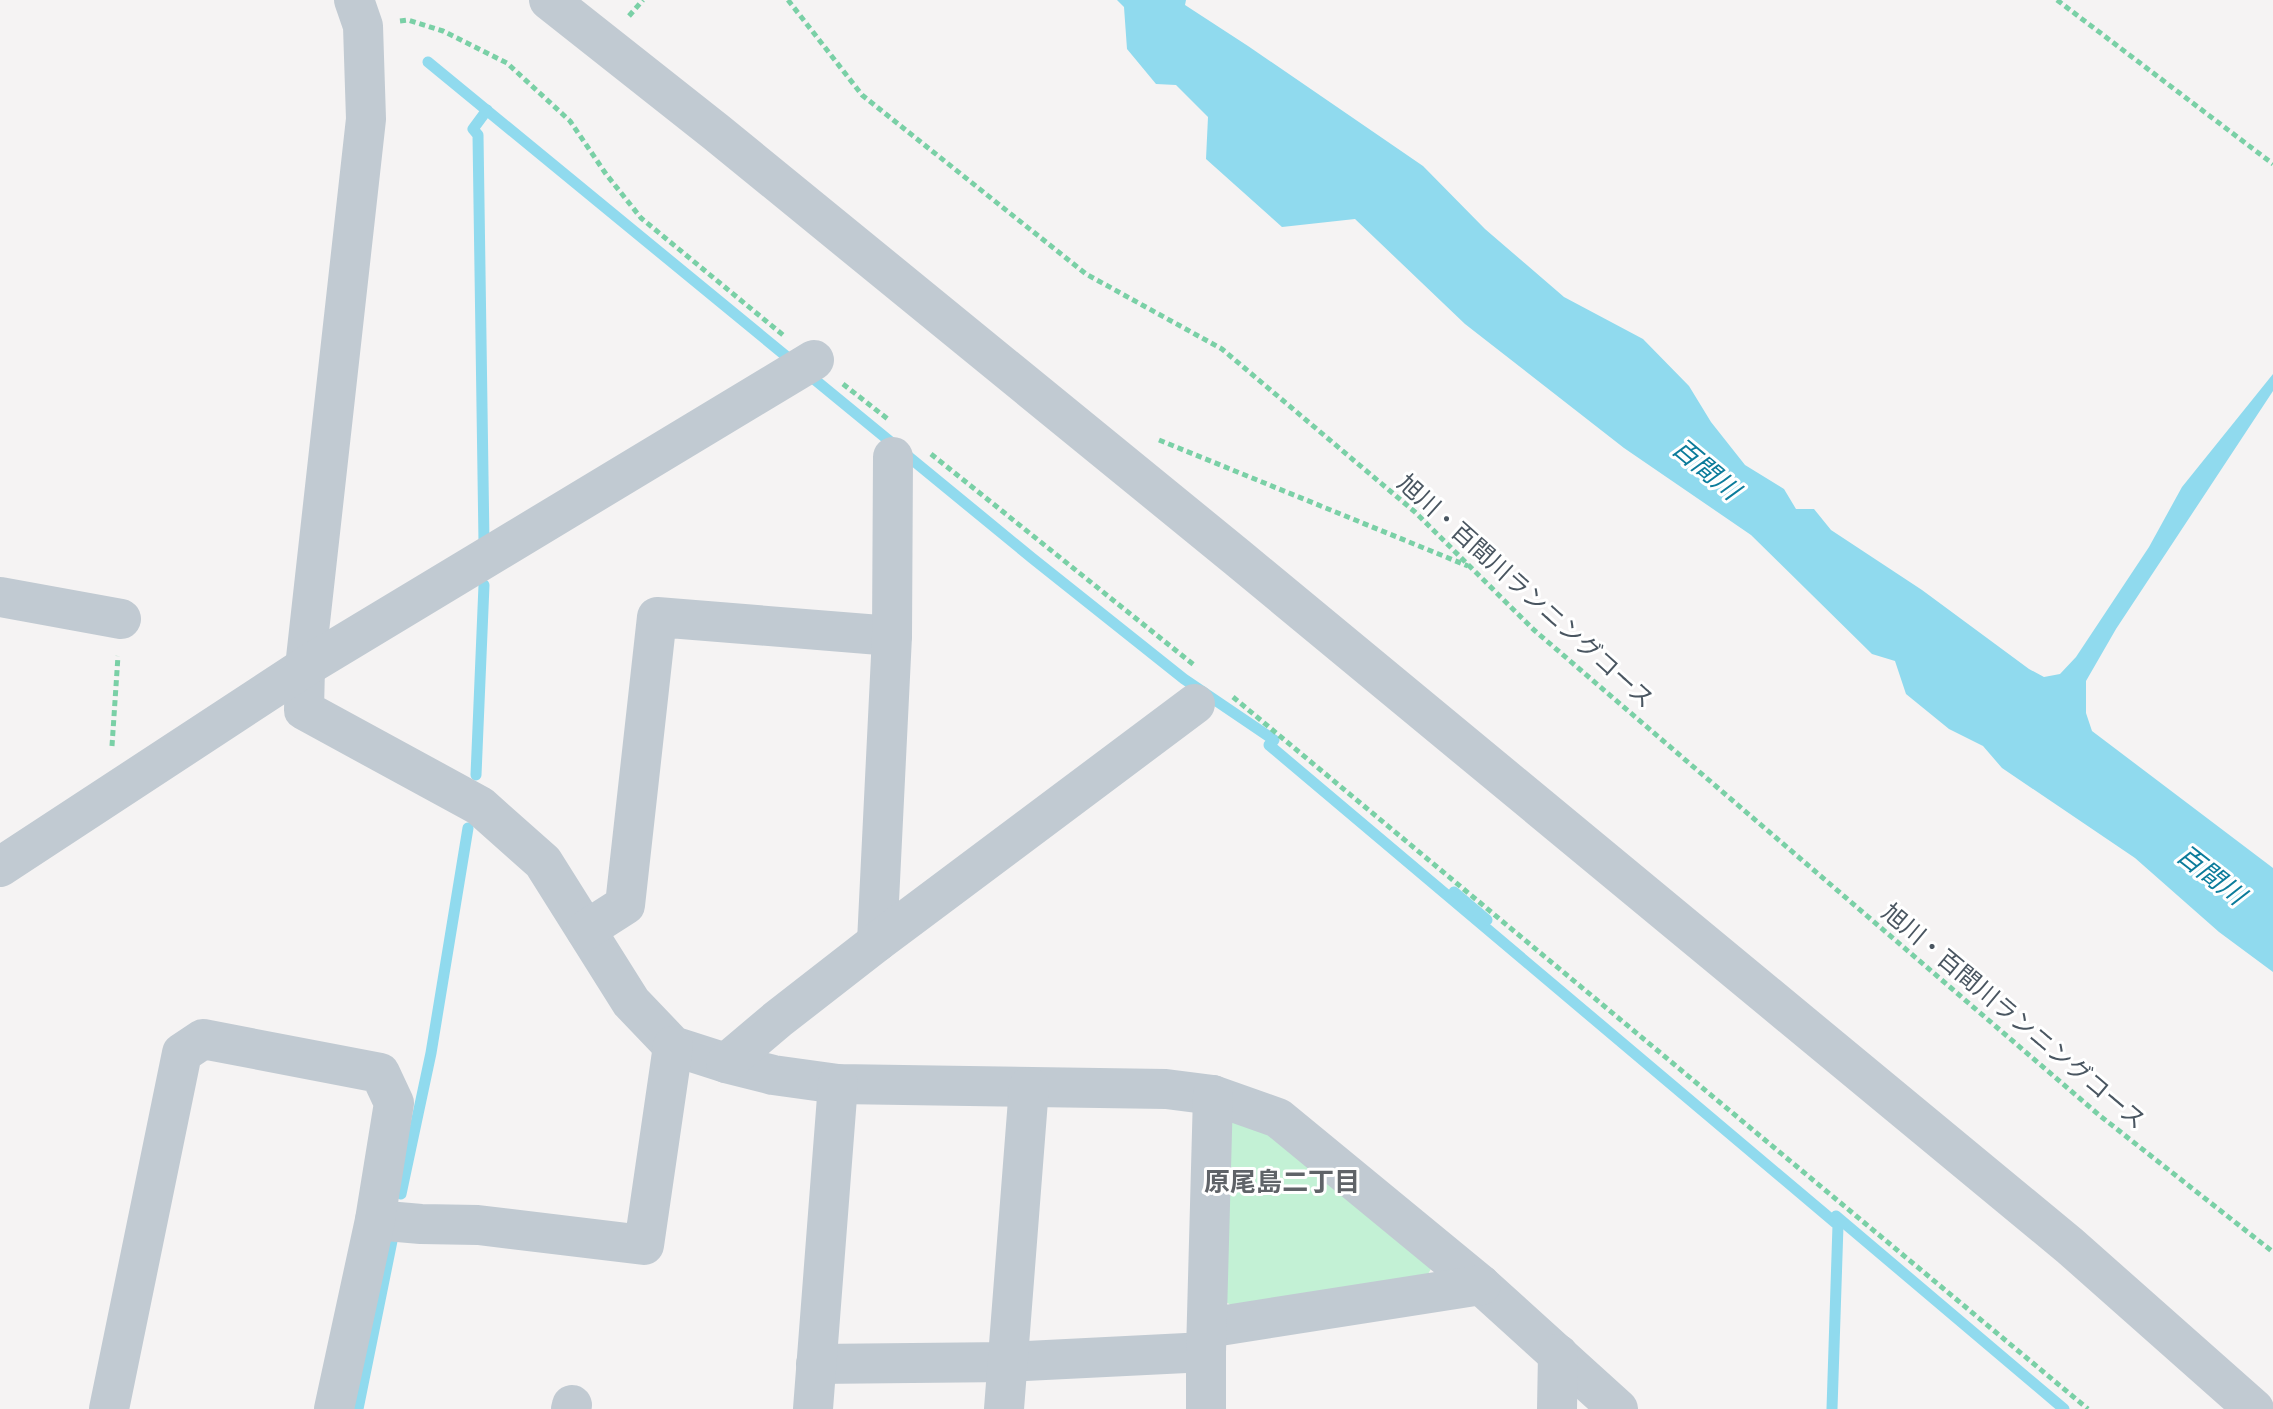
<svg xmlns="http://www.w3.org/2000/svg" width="2273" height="1409" font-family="Poppins,'Noto Sans JP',sans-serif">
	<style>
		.green { fill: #c3f1d5 }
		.water { fill: #90daee }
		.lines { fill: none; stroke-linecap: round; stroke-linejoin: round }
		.stream { stroke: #90daee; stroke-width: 11 }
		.path { stroke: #7ad0a6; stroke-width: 5; stroke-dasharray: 6 4; stroke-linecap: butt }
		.minor { stroke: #c1cad2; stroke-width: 40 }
		.labels { text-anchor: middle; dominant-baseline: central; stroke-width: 6; stroke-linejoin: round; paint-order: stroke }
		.street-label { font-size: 24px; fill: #4a5661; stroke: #fff }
		.water-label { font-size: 26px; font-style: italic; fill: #0c7c9b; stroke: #fff }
		.neighbourhood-label { font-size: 26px; font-weight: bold; fill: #5f6368; stroke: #fff }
	</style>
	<rect width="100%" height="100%" fill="#f5f3f3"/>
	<polygon class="green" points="1225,1112 1266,1130 1432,1267 1423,1283 1239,1310 1221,1299"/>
	<polygon class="water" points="1117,0 1186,0 1185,5 1248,46 1423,166 1485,229 1564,297 1643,339 1689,386 1711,422 1745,465 1784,489 1796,509 1814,509 1831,530 1922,590 2029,669 2044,677 2060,674 2076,657 2149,547 2182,487 2273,374 2273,391 2116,629 2086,681 2086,713 2092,731 2273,868 2273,972 2219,932 2135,858 2002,768 1983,746 1949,729 1906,694 1895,661 1872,654 1751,535 1624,448 1465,324 1355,219 1282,227 1206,159 1208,117 1176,85 1156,84 1127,49 1124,7"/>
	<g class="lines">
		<g class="stream">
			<polyline points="428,62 1032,558 1184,679 1274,740 1269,745 1838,1225 1832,1409"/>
			<polyline points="484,543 478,135 473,129 487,110"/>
			<polyline points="476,775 484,585"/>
			<polyline points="1454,892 1487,920"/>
			<polyline points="401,1194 431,1053 468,828"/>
			<polyline points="1836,1216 2064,1409"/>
			<polyline points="358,1409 392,1241"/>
		</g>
		<g class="path">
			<polyline points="788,0 862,95 1086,274 1222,349 1415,512 1534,630 2099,1115 2273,1252"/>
			<polyline points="2057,0 2273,164"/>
			<polyline points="629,16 643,0"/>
			<polyline points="400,21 408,20 443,31 507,63 570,121 606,174 641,218 783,335"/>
			<polyline points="843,384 889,420"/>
			<polyline points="1159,440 1468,566"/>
			<polyline points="931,454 1194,665"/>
			<polyline points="1233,697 2088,1409"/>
			<polyline points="112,746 118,656"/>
		</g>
		<g class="minor">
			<polyline points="354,0 363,26 366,119 305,667 304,710 480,806 543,862 631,1002 673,1046 726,1063 773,1075 838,1084 1166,1089 1213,1095 1278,1118 1481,1285 1618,1409"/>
			<polyline points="549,0 716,132 1238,558 2070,1246 2254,1409"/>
			<polyline points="0,597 121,619"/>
			<polyline points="0,867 305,667 814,360"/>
			<polyline points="586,930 625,905 657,617 892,636"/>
			<polyline points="877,942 892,636 893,457"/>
			<polyline points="726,1063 778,1019 877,942 1195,704"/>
			<polyline points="375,1220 421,1224 478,1225 644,1245 673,1046"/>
			<polyline points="1207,1328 1481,1285"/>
			<polyline points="816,1364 1008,1362 1206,1352"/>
			<polyline points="109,1409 182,1053 203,1039 380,1073 394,1103 375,1220 334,1409"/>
			<polyline points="571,1409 572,1405"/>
			<polyline points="813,1409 838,1084"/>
			<polyline points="1004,1409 1029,1087"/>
			<polyline points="1206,1409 1206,1352 1213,1095"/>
			<polyline points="1557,1409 1558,1354"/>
		</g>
	</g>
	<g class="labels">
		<g class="street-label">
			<text transform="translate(1526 591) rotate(42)">旭川・百間川ランニングコース</text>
			<text transform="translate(2014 1016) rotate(40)">旭川・百間川ランニングコース</text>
		</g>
		<g class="water-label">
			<text transform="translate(1706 469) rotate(40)">百間川</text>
			<text transform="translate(2211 875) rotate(38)">百間川</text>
		</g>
		<g class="neighbourhood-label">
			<text x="1282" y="1182">原尾島二丁目</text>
		</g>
	</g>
</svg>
